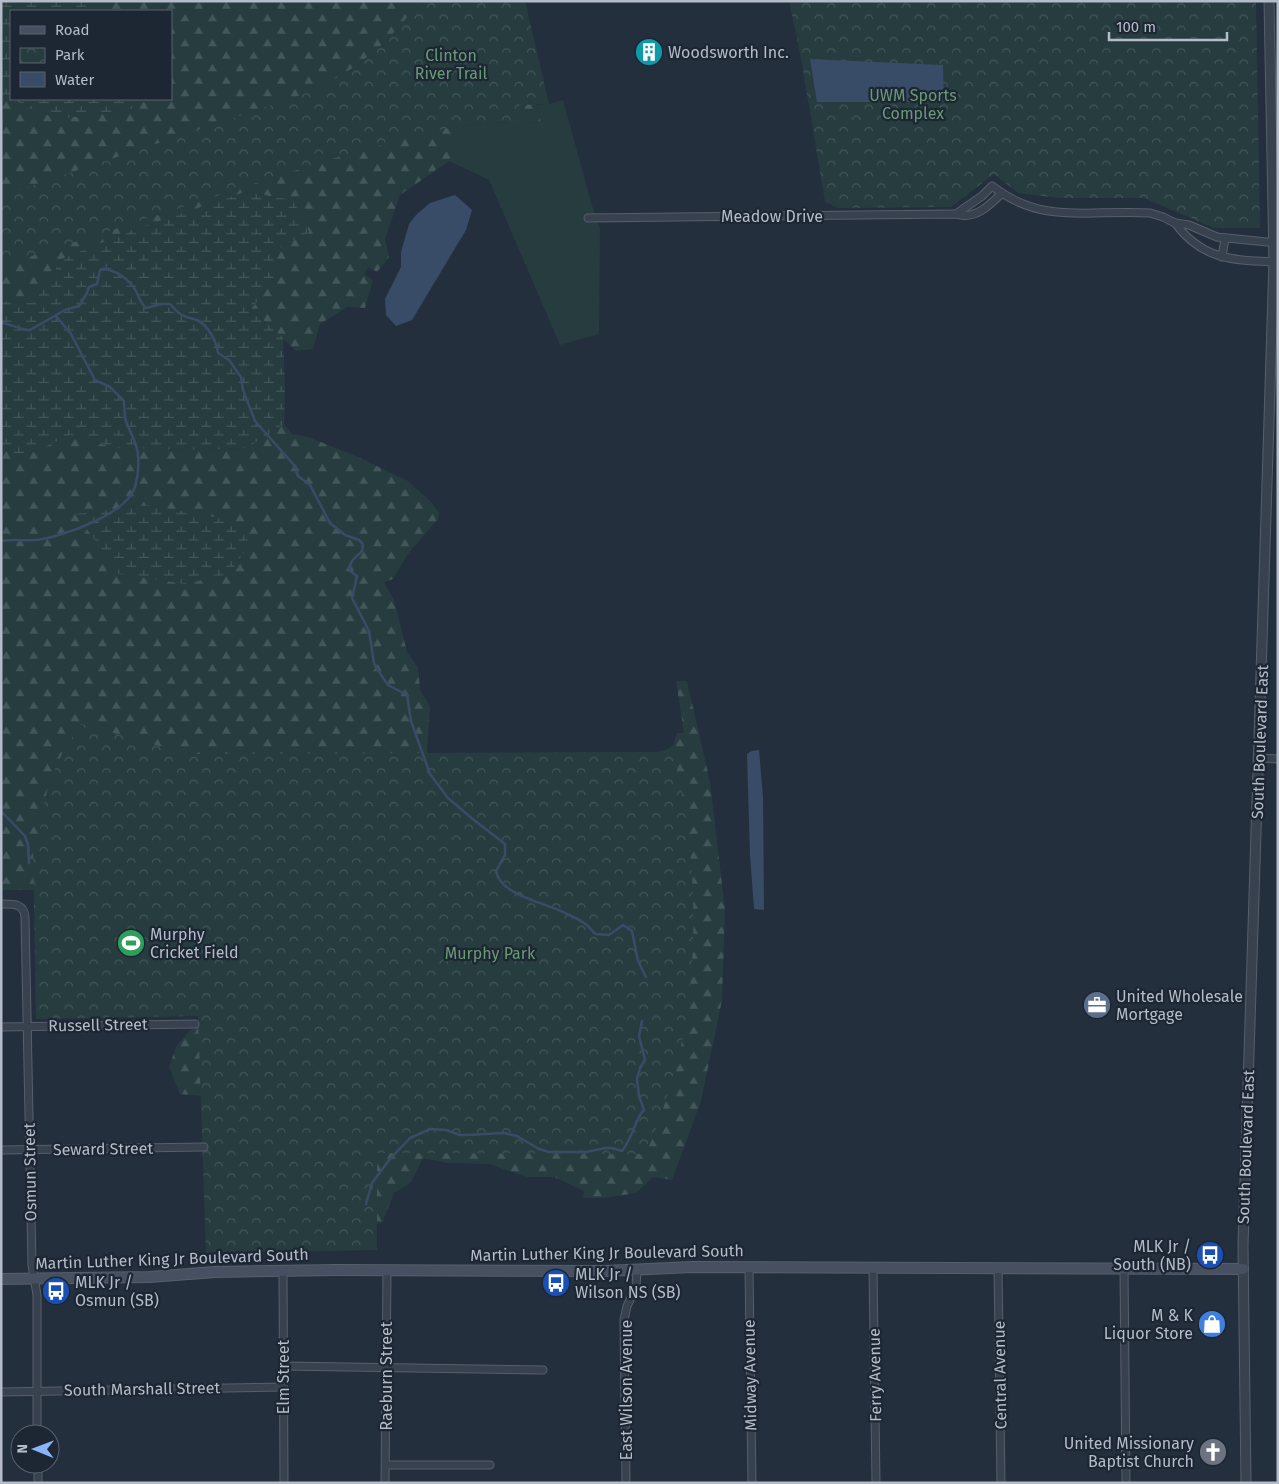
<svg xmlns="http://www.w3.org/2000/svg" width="1279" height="1484" font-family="'Fira Sans',sans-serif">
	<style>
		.green { fill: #263c3f }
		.forest { fill: url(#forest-firs) }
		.wetland { fill: url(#wetland-marsh) }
		.park { fill: url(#park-crowns) }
		.water { fill: #394c67 }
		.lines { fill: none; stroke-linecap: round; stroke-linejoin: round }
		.stream { stroke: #394c67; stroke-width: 2.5 }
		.minor-casing { stroke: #565f6c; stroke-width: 9 }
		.tertiary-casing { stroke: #565f6c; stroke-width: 11 }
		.secondary-casing { stroke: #565f6c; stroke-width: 12 }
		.minor { stroke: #38414e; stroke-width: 7 }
		.tertiary { stroke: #38414e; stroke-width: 9 }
		.secondary { stroke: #465061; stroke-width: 10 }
		.labels { text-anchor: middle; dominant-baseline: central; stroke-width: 4.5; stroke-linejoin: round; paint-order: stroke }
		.poi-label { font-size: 16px; fill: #b4bcc9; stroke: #1d2633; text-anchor: start }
		.park-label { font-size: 16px; fill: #6b9a76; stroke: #1d2633 }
		.street-label { font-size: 16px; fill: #b4bcc9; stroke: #1d2633 }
	</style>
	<defs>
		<pattern id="forest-firs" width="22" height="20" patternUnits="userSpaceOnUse" patternTransform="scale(1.25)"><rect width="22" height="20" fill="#263c3f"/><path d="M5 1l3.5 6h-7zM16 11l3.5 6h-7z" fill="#435659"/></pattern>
		<pattern id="wetland-marsh" width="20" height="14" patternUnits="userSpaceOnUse" patternTransform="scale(1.25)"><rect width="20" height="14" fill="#263c3f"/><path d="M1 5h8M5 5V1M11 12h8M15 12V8" fill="none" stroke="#435659"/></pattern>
		<pattern id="park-crowns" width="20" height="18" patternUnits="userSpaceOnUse" patternTransform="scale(1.25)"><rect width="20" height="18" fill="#263c3f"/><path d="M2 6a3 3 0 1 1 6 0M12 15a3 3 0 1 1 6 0" fill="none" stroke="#435659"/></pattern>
	</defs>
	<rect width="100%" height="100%" fill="#242f3e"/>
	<path class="green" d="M563,100l29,105 8,24 -1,105 -39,11 -71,-165 -40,-19 15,-35c26,-3 51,-6 77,-3l-4,-18 12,-1z"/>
	<g class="forest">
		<path d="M93,1h359l85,104 4,18c-26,-3 -51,0 -77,3l-15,35 -49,34 -15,44 4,18 -12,15 -9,-5 -4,7 9,6 -8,28 -18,-1 -27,17 -7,25 -17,2 -45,-42 26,-33 -3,-26 35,-18 -16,-32 -48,-8 -183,67 -29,44 -32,-2v-206l57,24 81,-11 -1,-9h33v-88h-78z"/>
		<polygon points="284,424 292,434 308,437 358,457 408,481 432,503 439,513 438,519 407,555 393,579 384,582 394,600 407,652 418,668 420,689 430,707 427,753 656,752 666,750 673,745 677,733 684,733 676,681 687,681 710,782 725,910 722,1000 701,1101 672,1180 653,1177 636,1193 604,1198 583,1198 584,1191 554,1177 527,1177 489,1164 447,1163 423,1158 411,1182 394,1193 382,1223 357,1226 204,1096 180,1094 169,1067 176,1047 188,1032 215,1010 34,912 34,890 1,890 1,447 19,458 71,435 115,448 200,450 247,448"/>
	</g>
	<g class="wetland">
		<polygon points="1,1 93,1 93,11 11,11 11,99 138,99 139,108 58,119 1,95"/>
		<polygon points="245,192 293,200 309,232 275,250 277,276 251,309 283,338 285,388 284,424 247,448 200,450 115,448 71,435 19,458 1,447 1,301 33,303 62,259 132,230"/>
		<polygon points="148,505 220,518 249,531 246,550 229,574 185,584 119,574 76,514"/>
	</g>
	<g class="park">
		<path d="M419,1h106l24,103 -30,1 5,16c-31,1 -62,4 -92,11 -35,7 -67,19 -101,27l-330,107v-70l312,-105c46,-24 76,-47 106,-90z"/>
		<polygon points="789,1 1256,1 1260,228 1214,228 1144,198 1059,198 1018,193 994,174 951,207 838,208 825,202 801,58"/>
		<path d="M81,724l107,30 485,-2c22,90 27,187 11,279 -8,42 -22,84 -38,123l-269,-1v97l-171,3 -8,-237 -162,3 -3,-173 6,-1c2,-47 14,-83 42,-121z"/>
	</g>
	<g class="water">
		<polygon points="810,59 943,65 944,102 817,102"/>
		<polygon points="455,195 472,210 466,230 412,320 396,326 386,315 385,299 401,267 401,252 409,224 416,215 430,203"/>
		<polygon points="759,750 763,797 764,910 754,909 750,855 747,754 752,751"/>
	</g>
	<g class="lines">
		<g class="stream">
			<path d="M1,322c7,2 24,9 29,8l35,-20 14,-4 8,-13 2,-6 8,-3 3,-14c13,-3 30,10 36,21 3,6 4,12 10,17l16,-4h8c4,4 7,8 12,11 5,3 10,3 15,5 11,5 20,22 21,33l11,7 12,17 2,13 12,31 39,44 4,11 12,9 20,38 15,12 14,5 4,4 -1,7c-5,6 -14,10 -12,20l7,5 -5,22 17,33 5,32 3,6 11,16 19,10 4,26 19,53 18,24 26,22 31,24v11l-9,16c4,25 52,32 71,43 7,3 15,7 21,12 3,3 4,6 8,8l13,1 14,-10 9,6 6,30 8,16"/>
			<path d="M1,541c12,-2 23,0 35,-1 26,-3 91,-26 99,-53 3,-10 4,-21 3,-31 0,-12 -7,-21 -11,-32 -3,-8 -3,-16 -3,-23l-14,-14 -15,-7 -24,-46 -15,-18"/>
			<polyline points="1,811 25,836 28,845 29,863"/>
			<path d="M366,1204l6,-21 18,-24 20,-21 20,-9 16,1 14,5h7l37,-2 13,3 22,13 10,3h38l18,-4h7l10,3c11,-13 13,-33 22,-41l-5,-14 -2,-17 3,-11 5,-8 -6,-24 3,-15"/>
		</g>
		<defs>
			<g id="minor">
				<path d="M956,214l26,-18 10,-10c51,40 99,23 158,27l13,4 12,6 14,2 28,12 59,6"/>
				<path d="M588,218l368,-4c19,6 33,-8 46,-21"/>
				<path d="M1175,223c28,38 59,37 103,39"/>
				<polyline points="1222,257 1225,238"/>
				<polyline points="1259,758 1278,759"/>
				<path d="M1,904c12,0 23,-1 24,13l7,348 5,30v139"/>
				<polyline points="1,1027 195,1024"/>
				<polyline points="1,1150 204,1147"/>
				<polyline points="749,1267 752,1483"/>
				<polyline points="873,1267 876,1483"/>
				<polyline points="998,1268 1001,1483"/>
				<polyline points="1124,1269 1126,1483"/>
				<polyline points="283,1271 284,1483"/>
				<polyline points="283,1366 543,1370"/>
				<polyline points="1,1392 283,1387"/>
				<polyline points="38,1464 38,1483"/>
				<polyline points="386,1465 490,1465"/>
				<polyline points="385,1483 387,1270"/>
				<polyline points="626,1483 624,1320 627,1306 636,1288 637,1270"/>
			</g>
			<polyline id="tertiary" points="1246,1483 1243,1245 1274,261 1269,1"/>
			<polyline id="secondary" points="1,1279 150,1277 215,1272 336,1270 606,1271 692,1267 1243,1269"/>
		</defs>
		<use href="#minor" class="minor-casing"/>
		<use href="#tertiary" class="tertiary-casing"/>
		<use href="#secondary" class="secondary-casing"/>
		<use href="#minor" class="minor"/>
		<use href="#tertiary" class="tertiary"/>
		<use href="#secondary" class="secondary"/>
	</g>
	<defs>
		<symbol id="building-disc" viewBox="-11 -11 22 22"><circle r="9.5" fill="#0f9aa8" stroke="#1d2633"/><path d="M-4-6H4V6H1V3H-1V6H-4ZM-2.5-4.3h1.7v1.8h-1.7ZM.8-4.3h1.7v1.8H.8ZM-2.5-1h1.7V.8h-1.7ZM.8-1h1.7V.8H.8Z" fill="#fff"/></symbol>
		<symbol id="stadium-disc" viewBox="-11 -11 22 22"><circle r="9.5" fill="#2e9e5b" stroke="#1d2633"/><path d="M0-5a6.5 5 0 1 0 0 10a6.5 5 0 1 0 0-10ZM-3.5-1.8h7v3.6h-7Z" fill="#fff"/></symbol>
		<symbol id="office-disc" viewBox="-11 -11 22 22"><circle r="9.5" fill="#5c6f8a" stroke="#1d2633"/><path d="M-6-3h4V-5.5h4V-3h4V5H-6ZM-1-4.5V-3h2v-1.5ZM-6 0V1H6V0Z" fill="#fff"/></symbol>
		<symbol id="bus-disc" viewBox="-11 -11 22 22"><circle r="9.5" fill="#1a4fb4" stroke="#1d2633"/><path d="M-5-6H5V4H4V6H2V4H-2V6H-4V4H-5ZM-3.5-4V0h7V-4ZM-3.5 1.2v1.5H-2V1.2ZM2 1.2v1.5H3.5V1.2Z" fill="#fff"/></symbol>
		<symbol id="shop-disc" viewBox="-11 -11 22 22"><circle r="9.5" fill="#3f7fe0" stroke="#1d2633"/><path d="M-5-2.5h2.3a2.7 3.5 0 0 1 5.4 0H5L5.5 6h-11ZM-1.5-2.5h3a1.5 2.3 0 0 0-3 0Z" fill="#fff"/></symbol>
		<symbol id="church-disc" viewBox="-11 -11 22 22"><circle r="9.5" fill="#6b7280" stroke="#1d2633"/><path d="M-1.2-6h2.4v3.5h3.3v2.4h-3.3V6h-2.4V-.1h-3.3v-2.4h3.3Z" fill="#fff"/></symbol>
	</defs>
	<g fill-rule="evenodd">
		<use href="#building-disc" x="633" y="36" width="32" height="32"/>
		<use href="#stadium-disc" x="115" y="927" width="32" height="32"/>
		<use href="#office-disc" x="1081" y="989" width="32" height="32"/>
		<use href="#bus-disc" x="1194" y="1239" width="32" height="32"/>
		<use href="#bus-disc" x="540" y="1267" width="32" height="32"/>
		<use href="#bus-disc" x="40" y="1275" width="32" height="32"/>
		<use href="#shop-disc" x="1196" y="1308" width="32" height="32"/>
		<use href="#church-disc" x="1197" y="1436" width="32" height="32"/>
	</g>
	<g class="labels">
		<g class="poi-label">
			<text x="668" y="52">Woodsworth Inc.</text>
			<text x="150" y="934">Murphy<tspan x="150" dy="18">Cricket Field</tspan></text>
			<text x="1116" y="996">United Wholesale<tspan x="1116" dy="18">Mortgage</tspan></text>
			<text x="1191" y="1246" text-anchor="end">MLK Jr /<tspan x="1191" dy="18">South (NB)</tspan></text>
			<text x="575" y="1274">MLK Jr /<tspan x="575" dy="18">Wilson NS (SB)</tspan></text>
			<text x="75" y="1282">MLK Jr /<tspan x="75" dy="18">Osmun (SB)</tspan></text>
			<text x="1193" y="1315" text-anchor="end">M &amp; K<tspan x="1193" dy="18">Liquor Store</tspan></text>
			<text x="1194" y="1443" text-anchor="end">United Missionary<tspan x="1194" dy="18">Baptist Church</tspan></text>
		</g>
		<g class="park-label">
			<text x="451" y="55">Clinton<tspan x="451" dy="18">River Trail</tspan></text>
			<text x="913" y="95">UWM Sports<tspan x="913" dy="18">Complex</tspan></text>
			<text x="490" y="953">Murphy Park</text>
		</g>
		<g class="street-label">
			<text x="772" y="216">Meadow Drive</text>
			<text transform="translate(1260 742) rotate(-88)">South Boulevard East</text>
			<text transform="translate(98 1025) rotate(-1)">Russell Street</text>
			<text transform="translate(1246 1147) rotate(-88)">South Boulevard East</text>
			<text transform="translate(103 1149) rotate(-1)">Seward Street</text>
			<text transform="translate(30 1172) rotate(-91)">Osmun Street</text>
			<text transform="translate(607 1253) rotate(-1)">Martin Luther King Jr Boulevard South</text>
			<text transform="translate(172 1259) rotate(-2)">Martin Luther King Jr Boulevard South</text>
			<text transform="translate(750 1375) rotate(-91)">Midway Avenue</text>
			<text transform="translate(875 1375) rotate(-91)">Ferry Avenue</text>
			<text transform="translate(1000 1375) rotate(-91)">Central Avenue</text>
			<text transform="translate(386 1376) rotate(-90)">Raeburn Street</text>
			<text transform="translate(283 1377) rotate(-90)">Elm Street</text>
			<text transform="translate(142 1389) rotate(-1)">South Marshall Street</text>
			<text transform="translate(626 1390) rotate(-90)">East Wilson Avenue</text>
		</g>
	</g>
	<rect width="1279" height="1484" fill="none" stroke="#b4bcc9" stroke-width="5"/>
	<rect x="10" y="10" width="162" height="90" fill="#1d2633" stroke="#59626f"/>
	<rect x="20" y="26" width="25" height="8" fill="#465061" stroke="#59626f"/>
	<text x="55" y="35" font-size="15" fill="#b4bcc9">Road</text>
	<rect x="20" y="48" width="25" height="15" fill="url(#park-crowns)" stroke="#59626f"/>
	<text x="55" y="60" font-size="15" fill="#b4bcc9">Park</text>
	<rect x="20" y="72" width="25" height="15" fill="#394c67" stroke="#59626f"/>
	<text x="55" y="85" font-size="15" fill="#b4bcc9">Water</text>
	<g transform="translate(35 1449) rotate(271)"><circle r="24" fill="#1d2633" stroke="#59626f"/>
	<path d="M0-4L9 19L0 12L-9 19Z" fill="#8ab4f8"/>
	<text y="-8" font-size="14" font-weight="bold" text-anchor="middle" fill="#b4bcc9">N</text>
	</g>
	<path d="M1109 32v8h118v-8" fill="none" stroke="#b4bcc9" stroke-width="2.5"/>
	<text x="1116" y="32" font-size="15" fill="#b4bcc9" stroke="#1d2633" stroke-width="4" paint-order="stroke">100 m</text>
</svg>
